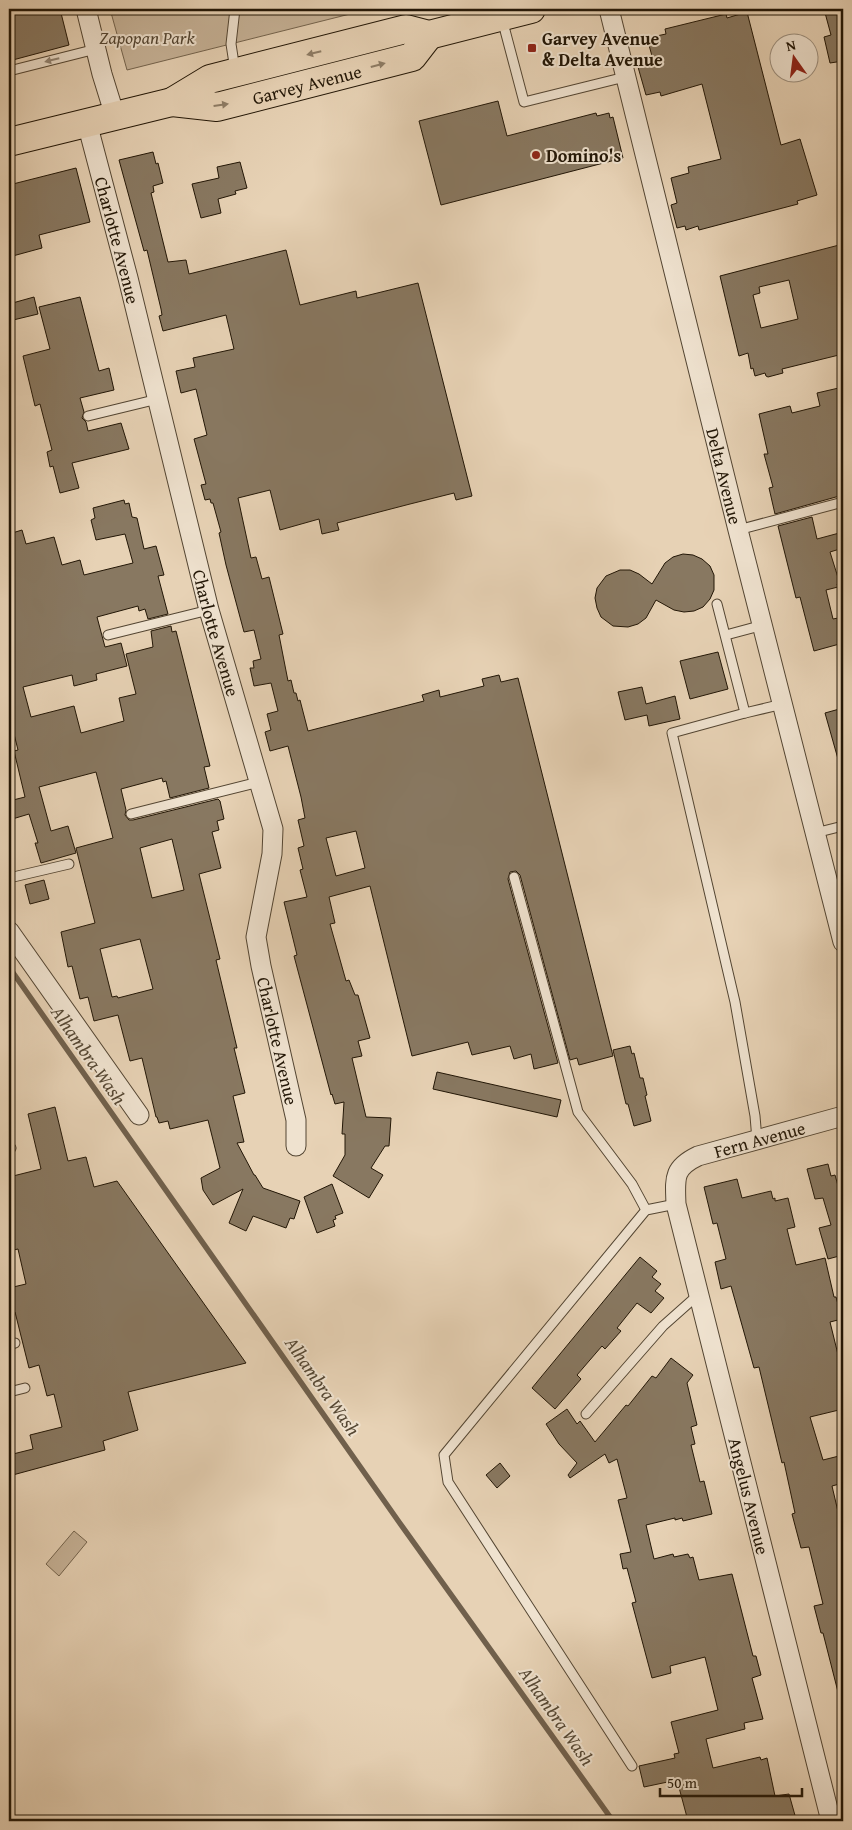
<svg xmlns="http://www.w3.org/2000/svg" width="852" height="1830" font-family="'Gentium Book Plus',serif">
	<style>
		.green { fill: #c6b297; stroke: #74644e }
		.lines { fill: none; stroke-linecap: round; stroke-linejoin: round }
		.stream { stroke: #70604c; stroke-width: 5.5 }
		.building { fill: #887861; stroke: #221606; fill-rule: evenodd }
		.service-casing { stroke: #534532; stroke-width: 11 }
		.minor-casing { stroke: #534532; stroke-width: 21 }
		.primary-casing { stroke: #221606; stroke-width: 30 }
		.service { stroke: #efe2cf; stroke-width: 9 }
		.minor { stroke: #efe2cf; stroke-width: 19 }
		.primary { stroke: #e7d2b5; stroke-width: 28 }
		.oneway { fill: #8e7d66 }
		.oneway2 { fill: #938675 }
		.poi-dot { fill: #8f2418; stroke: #efe2cf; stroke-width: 2 }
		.labels { text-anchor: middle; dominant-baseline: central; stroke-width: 4; stroke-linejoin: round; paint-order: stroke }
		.park-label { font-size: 18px; font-style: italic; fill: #534532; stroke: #efe2cf }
		.poi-label { font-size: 18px; font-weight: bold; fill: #221606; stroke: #efe2cf; text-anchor: start }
		.street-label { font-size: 18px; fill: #221606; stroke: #efe2cf }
		.water-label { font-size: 19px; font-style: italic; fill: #564834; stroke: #efe2cf }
	</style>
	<rect width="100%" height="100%" fill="#e7d2b5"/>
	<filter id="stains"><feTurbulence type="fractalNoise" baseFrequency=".004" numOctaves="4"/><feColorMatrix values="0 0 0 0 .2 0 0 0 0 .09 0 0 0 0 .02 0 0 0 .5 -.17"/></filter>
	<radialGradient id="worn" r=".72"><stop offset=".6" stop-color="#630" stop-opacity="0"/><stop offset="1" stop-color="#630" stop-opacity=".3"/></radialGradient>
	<g class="green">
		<polygon points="110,9 352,9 350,14 127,70"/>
		<polygon points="74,1531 87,1542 59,1576 46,1564"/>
	</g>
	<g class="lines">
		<polyline class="stream" points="9,967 399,1522 613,1821"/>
	</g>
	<g class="building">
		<polygon points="9,9 60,9 69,45 9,61"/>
		<polygon points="824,9 843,9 843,61 830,63 824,37 831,35"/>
		<polygon points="747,12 781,145 800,139 817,195 797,201 798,204 699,230 698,226 686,230 685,226 677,228 671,205 677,203 671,178 689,173 688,167 721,159 702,84 661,96 660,92 646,95 636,60 652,56 647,38 666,34 665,29 726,14 727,18"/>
		<polygon points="498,101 507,136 596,113 597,116 609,113 610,118 613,117 623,158 441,205 419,121"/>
		<path d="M153,152l3,12 2,-1 5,20 -10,3 1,6 -3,1 17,69 18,-2 3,14 97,-24 14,55 56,-14 1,7 61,-15 54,213 -16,4 -2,-7 -44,11 -73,19 2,7 -17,4 -3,-15 -39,11 -10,-40 -32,8 13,60 5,-1 6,22 7,-2 14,57 -4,1 9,46 3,-1 3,13h2l2,8 2,-1 8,31 116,-30 -2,-6 17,-5 1,7 44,-11 -2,-7 17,-4 2,7 17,-4 95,378 -34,9 -2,-7 -7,2 -50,-185 -4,-4 -6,1 -2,7 50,184 -24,6 -3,-15 -17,5 -4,-13 -38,9 -4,-13 -56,14 -42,-170 -41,11 6,26 -5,1 16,57 3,-1 6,15h3l12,43 -12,3 4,15 -10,2 14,59 25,1 -2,28h-4l-14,22 12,7 -14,23 -36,-22 12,-21v-21h-3l2,-32 -9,2 -3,-10 -1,1 -37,-139 3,-1 -13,-53 23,-5 -7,-27 3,-1 -5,-21 6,-2 -6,-26 7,-2 -4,-21 -13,-51 -18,5 -5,-19 6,-2 -4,-16 11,-3 -7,-28 -17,3 -4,-18h4l-1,-7 8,-2 -7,-29 -10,2 -18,-67 -7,-32 2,-1 -8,-29h-2l-1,-4 -5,1 -4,-15 5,-1 -12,-45 13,-4 -11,-46 -15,4 -5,-22 19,-4 -2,-9 41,-9 -8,-34 -63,16 -4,-15 3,-1 -1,-6 -14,-59 -3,1 -25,-91zM356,831l9,37 -29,8 -10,-38z"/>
		<polygon points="240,162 247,188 235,191 236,194 218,199 221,213 201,218 192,184 219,178 217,167"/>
		<polygon points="76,168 90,222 39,235 42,248 9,257 9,185"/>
		<path d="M843,244v110l-61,15 1,4 -15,4 -2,-1 -1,-3 -10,3 -2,-8 -2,1 -3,-16 -9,3 -19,-80zM789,280l9,39 -37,9 -8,-33 7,-2 -1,-6z"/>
		<polygon points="34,297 38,314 9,321 9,304"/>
		<polygon points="80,297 99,371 109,368 114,390 80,398 84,412 82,418 86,422 88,431 121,423 129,449 72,463 79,488 60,493 53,466 50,467 47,452 52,450 40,404 35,406 23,356 50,349 39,307"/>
		<polygon points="843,387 843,495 775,514 769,488 773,487 764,454 768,454 759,414 790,406 792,413 820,406 817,393"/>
		<path d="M124,500l1,4 4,-1 3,14 5,1 7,31 12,-3 8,29 -6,1 10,38 -20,5 -3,-10 -6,2 -1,-5 -41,11 8,30 16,-4 6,23 -31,8 1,6 -23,6 -2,-11 -49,12 8,30 43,-11 7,27 43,-12 -5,-23 17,-4 -10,-40 27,-7 -2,-16 20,-5 1,6 4,-1 34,135 -6,1 5,21 -39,10 -4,-17 -3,1 -1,-4 -41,11 5,21 -1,5 4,5h4l85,-21 2,2 4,18 -7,2 2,9 -7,2 9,36 -22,6 21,85 -4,1 21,88h-3l11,45 -12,3 11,46 -7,1 17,32h1l8,13 37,13 -6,18 -4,-1 -4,10 -33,-12 -7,15 -17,-8 14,-34 -30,16 -10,-15 -2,-12 19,-10 -12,-48 -38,9 -2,-8 -9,2 -2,-6h-1l-14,-59 -12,3 -12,-46 -24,6 -6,-24 -8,2 -8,-33 -4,1 -7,-35 34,-9 -19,-75 37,-10 -17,-66 -57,15 12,44 17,-5 8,27 -35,10 -6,-20h3l-9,-29 -20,6v-19l16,-4 -11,-46 4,-1 -9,-36v-121l5,-1 -5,-26v-32l13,-4 4,14 28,-7 8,28 18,-5 4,15 49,-12 -8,-29 -29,6 -5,-20 4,-2 -2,-10zM172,839l12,51 -32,8 -12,-50zM140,939l13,50 -35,9 -1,-2 -5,1 -12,-48z"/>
		<polygon points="812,517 817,539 843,532 843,548 830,552 840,584 837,584 838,587 826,590 833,619 843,617 843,643 814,651 800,597 796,598 778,526"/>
		<polygon points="683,554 693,555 702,559 710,566 714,575 714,590 710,599 703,607 694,611 684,612 674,610 656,600 646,618 638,624 628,627 613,626 601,617 597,608 595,598 597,588 606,576 620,570 630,570 639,574 652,584 665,563 673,557"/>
		<polygon points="718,652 728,689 690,699 680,661"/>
		<polygon points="642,687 646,704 675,696 680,719 649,726 647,715 625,720 618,692"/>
		<polygon points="843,708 843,758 838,759 825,713"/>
		<polygon points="44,880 49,899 30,904 25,885"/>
		<polygon points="630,1046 632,1054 634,1053 640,1078 643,1078 647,1095 645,1096 651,1121 634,1126 628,1104 626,1104 613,1050"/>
		<polygon points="437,1072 561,1100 557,1117 433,1089"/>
		<polygon points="55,1107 68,1161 86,1157 94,1187 117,1181 246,1363 128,1392 138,1430 103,1441 105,1450 9,1476 9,1455 33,1449 30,1435 62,1427 54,1394 47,1396 39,1365 29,1368 15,1312 9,1313 9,1288 26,1284 18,1249 9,1251 9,1177 41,1169 28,1114"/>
		<polygon points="828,1164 831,1176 835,1175 843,1204 843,1255 828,1259 819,1228 831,1225 823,1198 815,1199 807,1169"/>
		<polygon points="737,1179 742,1198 771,1191 773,1199 775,1198 775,1201 788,1198 795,1227 787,1229 796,1265 825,1258 834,1297 836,1297 842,1319 830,1322 843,1375 843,1409 810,1417 823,1460 843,1455 843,1483 832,1486 843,1533 843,1691 838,1692 823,1633 821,1633 814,1606 823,1604 809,1547 801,1548 792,1514 795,1513 784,1462 782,1463 759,1367 754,1368 731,1286 721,1289 715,1262 726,1259 717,1223 713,1224 704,1187"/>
		<polygon points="332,1184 343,1213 335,1216 336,1219 333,1220 335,1226 317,1233 304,1197"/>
		<polygon points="640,1257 657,1271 652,1277 661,1284 655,1291 664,1298 651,1313 637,1303 617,1328 621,1331 605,1349 602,1346 577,1375 581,1379 555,1409 532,1388"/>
		<polygon points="671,1358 693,1375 687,1383 697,1425 691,1427 695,1444 691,1445 700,1482 704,1481 712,1514 683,1521 682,1518 675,1520 675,1518 646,1525 654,1559 673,1554 674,1557 688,1554 690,1558 693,1557 699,1580 732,1574 753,1656 756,1656 761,1675 752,1678 763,1719 744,1723 745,1729 706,1739 713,1768 760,1757 761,1760 767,1758 775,1796 789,1794 796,1819 787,1821 688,1821 677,1780 644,1787 639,1766 675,1758 674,1754 679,1753 671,1722 718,1710 705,1657 670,1666 671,1673 652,1678 632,1603 636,1602 627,1568 623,1569 620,1554 631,1552 618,1500 627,1498 617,1459 609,1463 605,1454 570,1478 568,1475 577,1463 559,1444 546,1424 567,1409 577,1424 580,1421 595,1442 626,1405 628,1406 652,1376 656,1378"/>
		<polygon points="500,1463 510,1476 497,1488 486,1475"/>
	</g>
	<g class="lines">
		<defs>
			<g id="service">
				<polyline points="235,9 231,44 235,70"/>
				<polyline points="502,19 524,102 625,77"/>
				<polyline points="9,71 96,49"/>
				<polyline points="88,416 158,399"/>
				<polyline points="738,530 843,502"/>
				<polyline points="717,604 745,713 672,733 735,1002 755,1116 757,1140"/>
				<polyline points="108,635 209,610"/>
				<polyline points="726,635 763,625"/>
				<polyline points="745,713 783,704"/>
				<polyline points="131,814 259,782"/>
				<polyline points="815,833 843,826"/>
				<polyline points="514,877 578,1112 632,1184 646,1210"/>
				<polyline points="9,878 69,864"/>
				<polyline points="9,1149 11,1148"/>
				<polyline points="9,1345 15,1343"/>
				<polyline points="9,1392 25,1388"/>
				<polyline points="586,1414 663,1326 699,1294"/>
				<polyline points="632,1766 448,1482 444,1455 646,1210 676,1204"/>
			</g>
			<g id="minor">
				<polyline points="86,9 102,74 115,116"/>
				<path id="s1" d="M609,9l129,521 105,412"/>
				<path id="s2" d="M87,123l41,155 81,332 64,219 -1,25 -16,83 5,29 35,154v26"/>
				<polyline points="9,931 139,1115"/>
				<path id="s3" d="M831,1821l-155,-617c-1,-26 -3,-36 22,-48l145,-40"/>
			</g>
			<g id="primary">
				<path id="s4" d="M172,102l45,5 195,-50 17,-22"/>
				<polyline points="9,142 172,102 210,79 406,29 429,35 531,9"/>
			</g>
		</defs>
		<use href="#service" class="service-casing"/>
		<use href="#minor" class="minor-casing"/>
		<use href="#primary" class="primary-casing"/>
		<use href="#service" class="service"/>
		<use href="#minor" class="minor"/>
		<use href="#primary" class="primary"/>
	</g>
	<defs><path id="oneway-solid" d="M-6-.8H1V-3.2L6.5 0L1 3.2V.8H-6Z" transform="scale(1.25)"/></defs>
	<g class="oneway">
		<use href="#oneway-solid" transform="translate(314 53) rotate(166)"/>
		<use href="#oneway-solid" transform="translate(378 65) rotate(-15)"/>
		<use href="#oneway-solid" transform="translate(221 105) rotate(-8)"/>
	</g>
	<use class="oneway2" href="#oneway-solid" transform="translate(52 60) rotate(166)"/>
	<g class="poi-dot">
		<rect x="527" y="43" width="10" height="10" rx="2.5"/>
		<circle cx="536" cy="155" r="5"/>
	</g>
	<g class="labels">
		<g class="park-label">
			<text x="147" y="37">Zapopan Park</text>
		</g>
		<g class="poi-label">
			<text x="542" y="38">Garvey Avenue<tspan x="542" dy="21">&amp; Delta Avenue</tspan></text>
			<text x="546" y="155">Domino's</text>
		</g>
		<g class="street-label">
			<text stroke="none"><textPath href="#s4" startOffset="138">Garvey Avenue</textPath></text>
			<text stroke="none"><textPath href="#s2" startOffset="121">Charlotte Avenue</textPath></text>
			<text stroke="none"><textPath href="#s1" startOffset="481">Delta Avenue</textPath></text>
			<text stroke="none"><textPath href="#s2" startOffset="526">Charlotte Avenue</textPath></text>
			<text stroke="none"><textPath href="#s2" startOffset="946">Charlotte Avenue</textPath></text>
			<text stroke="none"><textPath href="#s3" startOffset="758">Fern Avenue</textPath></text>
			<text transform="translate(749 1496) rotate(76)">Angelus Avenue</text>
		</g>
		<g class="water-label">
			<text transform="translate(89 1055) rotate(55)">Alhambra Wash</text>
			<text transform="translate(323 1386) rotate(55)">Alhambra Wash</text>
			<text transform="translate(557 1716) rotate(55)">Alhambra Wash</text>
		</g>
	</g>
	<rect width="852" height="1830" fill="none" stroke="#e7d2b5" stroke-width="30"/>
	<rect x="10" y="10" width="832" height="1810" fill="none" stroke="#221606" stroke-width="2.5"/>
	<rect x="15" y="15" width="822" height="1800" fill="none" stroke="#221606"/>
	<g transform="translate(794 58) rotate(346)"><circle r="24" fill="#efe2cf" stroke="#9d907f"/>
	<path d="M0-4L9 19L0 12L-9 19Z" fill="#8f2418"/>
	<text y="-8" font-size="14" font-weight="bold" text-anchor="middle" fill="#221606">N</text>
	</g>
	<path d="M660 1788v8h142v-8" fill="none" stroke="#221606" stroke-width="2.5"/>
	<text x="667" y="1788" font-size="15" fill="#221606" stroke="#efe2cf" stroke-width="4" paint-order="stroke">50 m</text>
	<rect width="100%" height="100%" filter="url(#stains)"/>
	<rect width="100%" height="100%" fill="url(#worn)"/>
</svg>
